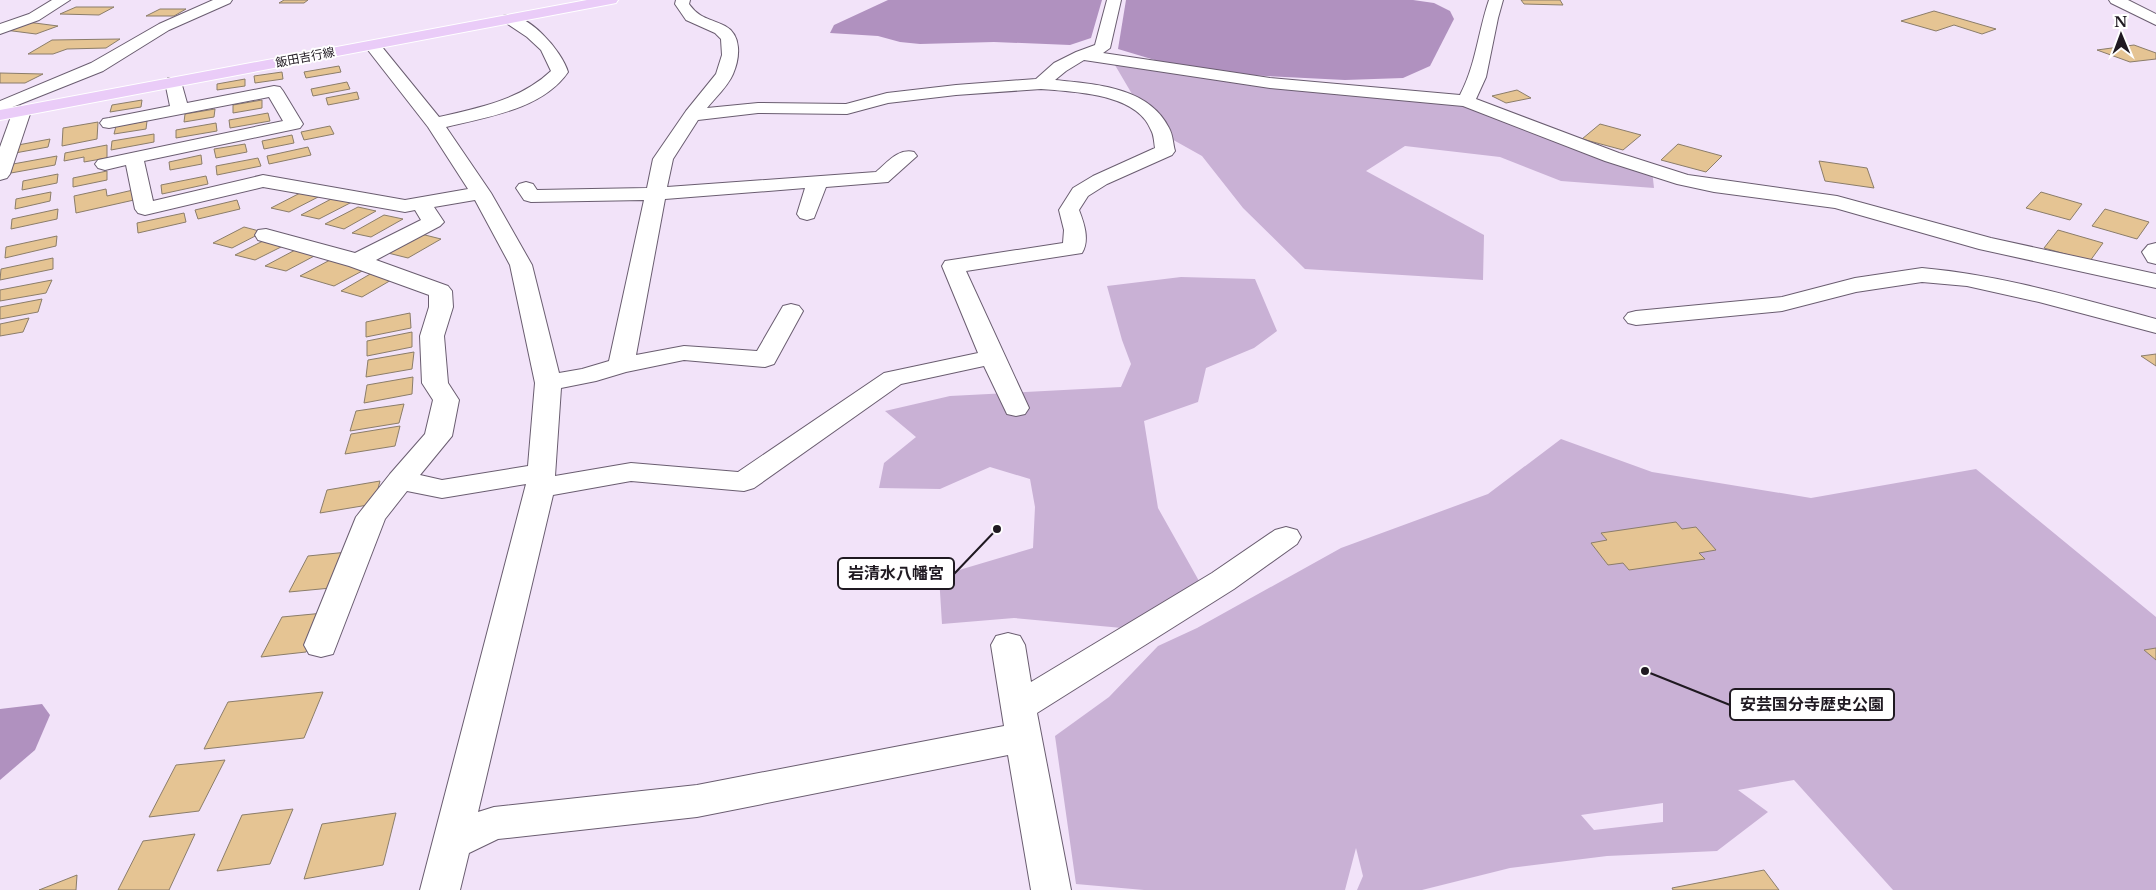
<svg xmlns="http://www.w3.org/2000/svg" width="2156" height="890" font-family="'Libre Baskerville','Noto Sans JP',serif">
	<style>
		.green { fill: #c9b1d5; fill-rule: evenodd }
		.water { fill: #b091bf }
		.building { fill: #e5c493; stroke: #8b7d6a }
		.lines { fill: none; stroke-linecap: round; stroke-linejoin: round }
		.minor-casing { stroke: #6a5d70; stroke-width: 2 }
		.major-casing { stroke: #fff; stroke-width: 2 }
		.minor { fill: #fff; fill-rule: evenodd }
		.major { fill: #eaccf8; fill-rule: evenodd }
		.labels { text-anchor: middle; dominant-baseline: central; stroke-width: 4; stroke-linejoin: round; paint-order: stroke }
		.far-street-label { font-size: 12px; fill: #1f1921; stroke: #fff }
		.leader { fill: none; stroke: #1f1921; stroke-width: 2 }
		.callout-dot { fill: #1f1921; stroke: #fff; stroke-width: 2 }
		.callout { fill: #fff; stroke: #1f1921; stroke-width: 2 }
		.callout-label { font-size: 16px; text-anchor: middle; font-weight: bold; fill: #1f1921 }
	</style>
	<rect width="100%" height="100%" fill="#f2e3f9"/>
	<g class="green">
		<polygon points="1112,60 1466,101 1652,170 1654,188 1561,181 1500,157 1405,146 1366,171 1484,235 1483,280 1305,269 1243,208 1202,156 1152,128"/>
		<polygon points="1181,277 1255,279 1277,331 1254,348 1206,368 1198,402 1144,421 1158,508 1208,597 1144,630 1014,618 942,624 939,576 1033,548 1035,507 1030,479 990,467 940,489 879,488 884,463 916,437 885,411 950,396 1121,387 1131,364 1122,340 1107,286"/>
		<path d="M1561,439l91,33 159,26 165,-29 180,148v273h-263l-99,-110 -56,10 30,22 -51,39 -110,5 -97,12 -88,22h-65l6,-14 -7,-28 -11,42h-201l-68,-6 -21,-148 54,-39 49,-51 39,-18 144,-80 147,-54zM1663,803v19l-69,8 -13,-15z"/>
	</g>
	<g class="water">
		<polygon points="888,0 1102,0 1091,38 1070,45 994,42 920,44 900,42 878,36 830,33 834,25"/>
		<polygon points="1126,0 1413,0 1434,3 1450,11 1454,19 1430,66 1403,78 1345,80 1246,75 1158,61 1118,49"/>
		<polygon points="42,704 50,715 35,750 0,780 0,709"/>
	</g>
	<g class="building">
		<polygon points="284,0 308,0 304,3 279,3"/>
		<polygon points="1521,0 1560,0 1563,5 1524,4"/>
		<polygon points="76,7 114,7 99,15 60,14"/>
		<polygon points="160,9 186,9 174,16 146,16"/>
		<polygon points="1934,11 1996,29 1982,34 1954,25 1936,31 1901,21"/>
		<polygon points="27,22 58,26 36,34 5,30"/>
		<polygon points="120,39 106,48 67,49 53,54 28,54 52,40"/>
		<polygon points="2134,45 2156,53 2156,59 2130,62 2097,50"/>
		<polygon points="339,66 341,72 306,78 304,72"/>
		<polygon points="282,72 283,79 255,83 254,76"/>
		<polygon points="0,73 43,74 25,83 0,83"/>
		<polygon points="245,79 245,86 217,90 217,84"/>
		<polygon points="347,82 350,89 313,96 311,89"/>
		<polygon points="1517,90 1531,98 1506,103 1492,96"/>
		<polygon points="357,92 359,99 328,105 326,98"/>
		<polygon points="142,100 141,107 110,112 112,105"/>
		<polygon points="262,100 262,108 233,113 233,105"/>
		<polygon points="215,109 214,117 184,122 185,114"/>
		<polygon points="268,113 270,121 230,128 229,120"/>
		<polygon points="147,121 146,129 114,134 116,126"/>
		<polygon points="98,122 97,139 62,146 63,128"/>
		<polygon points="216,123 217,131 176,138 176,130"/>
		<polygon points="1600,124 1641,135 1623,150 1582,139"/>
		<polygon points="330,126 334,134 304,140 301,132"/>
		<polygon points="154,134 154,142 111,150 112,141"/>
		<polygon points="292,135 294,143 264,149 262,141"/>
		<polygon points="50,139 48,147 15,153 18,145"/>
		<polygon points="245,144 247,152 216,158 214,149"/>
		<polygon points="1678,144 1722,156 1706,172 1661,160"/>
		<polygon points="107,145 107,158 84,162 84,157 64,161 65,153"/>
		<polygon points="308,147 311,155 269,164 267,156"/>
		<polygon points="201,155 202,164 170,170 169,162"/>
		<polygon points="57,156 55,165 11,173 13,164"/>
		<polygon points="258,158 261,166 217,175 216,166"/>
		<polygon points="1819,161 1867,168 1874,188 1825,181"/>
		<polygon points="107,171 107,180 73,187 73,178"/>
		<polygon points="58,174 57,183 22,190 23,181"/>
		<polygon points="206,176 208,184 162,194 161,185"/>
		<polygon points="106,189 107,196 133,190 134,200 76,213 74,196"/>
		<polygon points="304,191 322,195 289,212 271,208"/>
		<polygon points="51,192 50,201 15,209 16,199"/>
		<polygon points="2041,192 2082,204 2070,220 2026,208"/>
		<polygon points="333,198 352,202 319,219 301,215"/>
		<polygon points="237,200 240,209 198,219 195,210"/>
		<polygon points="358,207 376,211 344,229 325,224"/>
		<polygon points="58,209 57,219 11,229 12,219"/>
		<polygon points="2105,209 2149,222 2137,239 2092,226"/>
		<polygon points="184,213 186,222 138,233 137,223"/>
		<polygon points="384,215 403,219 371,237 352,233"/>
		<polygon points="244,227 263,232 232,248 213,243"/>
		<polygon points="2058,230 2103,243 2090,261 2044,248"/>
		<polygon points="421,234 441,239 408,258 388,253"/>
		<polygon points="57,236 56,246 5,258 6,247"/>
		<polygon points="267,239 287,244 255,260 235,255"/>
		<polygon points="297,249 318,254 286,271 265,266"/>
		<polygon points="53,258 53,269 0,280 1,269"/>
		<polygon points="330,260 364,270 334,286 300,276"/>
		<polygon points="372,273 393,279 362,297 341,291"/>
		<polygon points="52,280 46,293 0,301 0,290"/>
		<polygon points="42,299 38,312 0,319 0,307"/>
		<polygon points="410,313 411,328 366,337 366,322"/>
		<polygon points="29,318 23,332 0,336 0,324"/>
		<polygon points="412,332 412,347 367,356 367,341"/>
		<polygon points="414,352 412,369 366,377 368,360"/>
		<polygon points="2156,354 2156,366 2141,356"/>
		<polygon points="413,377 412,394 364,403 367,385"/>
		<polygon points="404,404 399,423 350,431 356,411"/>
		<polygon points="400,426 395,446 345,454 351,434"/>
		<polygon points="380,481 374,504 320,513 327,490"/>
		<polygon points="1676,522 1682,529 1696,527 1716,550 1699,553 1705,559 1629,570 1623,563 1608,565 1591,543 1607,540 1601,533"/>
		<polygon points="348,552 331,588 289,592 308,556"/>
		<polygon points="324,613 306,652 261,657 282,617"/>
		<polygon points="2156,648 2156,660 2144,650"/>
		<polygon points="323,692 304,738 204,749 228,702"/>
		<polygon points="225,760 199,811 149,817 176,765"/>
		<polygon points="293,809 270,864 217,871 242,815"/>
		<polygon points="396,813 383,865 304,879 322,824"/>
		<polygon points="195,834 169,890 118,890 143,841"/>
		<polygon points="1764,870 1779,890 1673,890 1672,888"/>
		<polygon points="77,875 76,890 39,890"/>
	</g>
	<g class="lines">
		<defs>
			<g id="minor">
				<polygon points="52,0 70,0 39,20 0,34 0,24 29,14"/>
				<polygon points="213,0 232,0 230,3 169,30 103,71 0,112 0,101 91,63 159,24"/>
				<path d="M676,0h14l-1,4c11,15 20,14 36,22 17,9 15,32 8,48 -5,12 -18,24 -26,34l51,-5 88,1 41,-11 69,-8 80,-6 18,-16 22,-11 19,-7 12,-45h14l-11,48 -7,5 167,25 190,17c16,-30 18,-63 29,-95h14l-5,18 -12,59 -10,22 143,54 69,22 149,21 154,42 165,36v14l-177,-39 -144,-41 -121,-16 -37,-8 -72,-23 -142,-55 -193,-18 -186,-28 -18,11 -11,9c40,4 94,7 114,48 4,7 4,16 6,23l-3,4 -65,29 -19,12 -9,14c5,13 11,30 3,43l-116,18 63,137 -4,6 -9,2 -9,-2 -23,-48 -83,18 -147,104 -10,3 -113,-10 -78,14 -75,317 16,-5 203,-22 307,-59 -13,-81 5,-9 12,-3 12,3 5,9 6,37 181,-109 63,-43 11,-3 11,3 4,7 -4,7 -63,45 -197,124 34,177h-40l-23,-135 -311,62 -199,22 -29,14 -9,37h-40l106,-406 -84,14 -35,-7 -22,28 -52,135 -12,3 -12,-3 -5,-9 52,-128 34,-43 35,-40 8,-34 -11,-17 -2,-47 9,-29v-12l-80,-29 -91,-26 -3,-5 3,-5 8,-1 89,24 66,-33 -6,-10 -10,2 -142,-25 -118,28 -7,-2 -3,-4 -9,-44 -21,5 -7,-2 -3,-4 3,-4 185,-39 -14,-24 -160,31 -6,-1 -3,-4 3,-4 6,-1 61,-12 -5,-24 3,-4h12l7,25 87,-17 6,1 3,4 20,33 -3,4 -156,33 9,40 110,-26 142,25 63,-11 -40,-62 -64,-82 2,-3h12l61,75c40,-9 81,-17 112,-46l-10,-21 -14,-13 -27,-18 3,-3c24,-6 59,35 65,56 -25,37 -81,45 -122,55l45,66 41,72 27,108 23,-4 27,-8 35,-161 -113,2 -7,-2 -8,-12 3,-4 7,-2 7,2 4,6 110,-2 6,-29 33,-48 30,-37 6,-19 -1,-16 -6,-6 -29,-13 -11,-16zM1041,89c33,3 96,4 110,41 3,5 3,12 4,18l-62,28 -20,12 -14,22 5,20 -1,13 -118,18 -3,5 36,87 -94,20 -146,99 -107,-9 -76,13 6,-88 35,-7 30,-9 58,-12 81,7 9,-3 29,-53 -4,-5 -8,-2 -8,2 -26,45 -73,-5 -48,9 29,-156 140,-11 -8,26 3,4 7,2 7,-2 12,-31 62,-5 29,-26 -3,-4c-16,-4 -27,11 -38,20l-209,15 6,-28 25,-39 60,-7 89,1 41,-11 68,-8zM475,200l35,65 25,118 -7,83 -86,14 -22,-5 32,-39 7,-36 -11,-17 -4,-47 9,-29 -1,-16 -4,-5 -72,-26 64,-34 4,-4 -10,-15z"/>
				<polygon points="2109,0 2128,0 2156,14 2156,25 2111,3"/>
				<polygon points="22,106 28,107 31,111 10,174 7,178 0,180 0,147 13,111 16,107"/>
				<polygon points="2156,243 2156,264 2148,262 2142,252 2148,245"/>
				<path d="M1922,268c80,7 156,30 234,51v14l-117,-31 -72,-16 -45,-4 -66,10 -74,19 -146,14 -8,-2 -4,-5 4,-5 8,-2 146,-14 73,-19z"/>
			</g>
			<polygon id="major" points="587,0 618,0 616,3 611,4 0,120 0,110"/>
		</defs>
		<use href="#minor" class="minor-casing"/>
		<use href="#major" class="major-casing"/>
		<use href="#minor" class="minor"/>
		<use href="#major" class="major"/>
	</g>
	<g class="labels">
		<g class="far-street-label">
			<text transform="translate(305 57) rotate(-11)">飯田吉行線</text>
		</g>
	</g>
	<path class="leader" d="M997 529L954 574M1645 671L1730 705"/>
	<g class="callout-dot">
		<circle cx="997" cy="529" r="5"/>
		<circle cx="1645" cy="671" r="5"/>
	</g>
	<g class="callout">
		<rect x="838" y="558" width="116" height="31" rx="5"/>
		<rect x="1730" y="689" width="164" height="31" rx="5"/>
	</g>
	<g class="callout-label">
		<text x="896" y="579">岩清水八幡宮</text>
		<text x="1812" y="710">安芸国分寺歴史公園</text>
	</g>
	<g transform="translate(2121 35) rotate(359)" stroke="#ffffff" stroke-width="4" paint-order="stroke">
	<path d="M0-4L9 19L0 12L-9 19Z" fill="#1f1921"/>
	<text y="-8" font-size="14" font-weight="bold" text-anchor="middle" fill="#1f1921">N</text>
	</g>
</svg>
